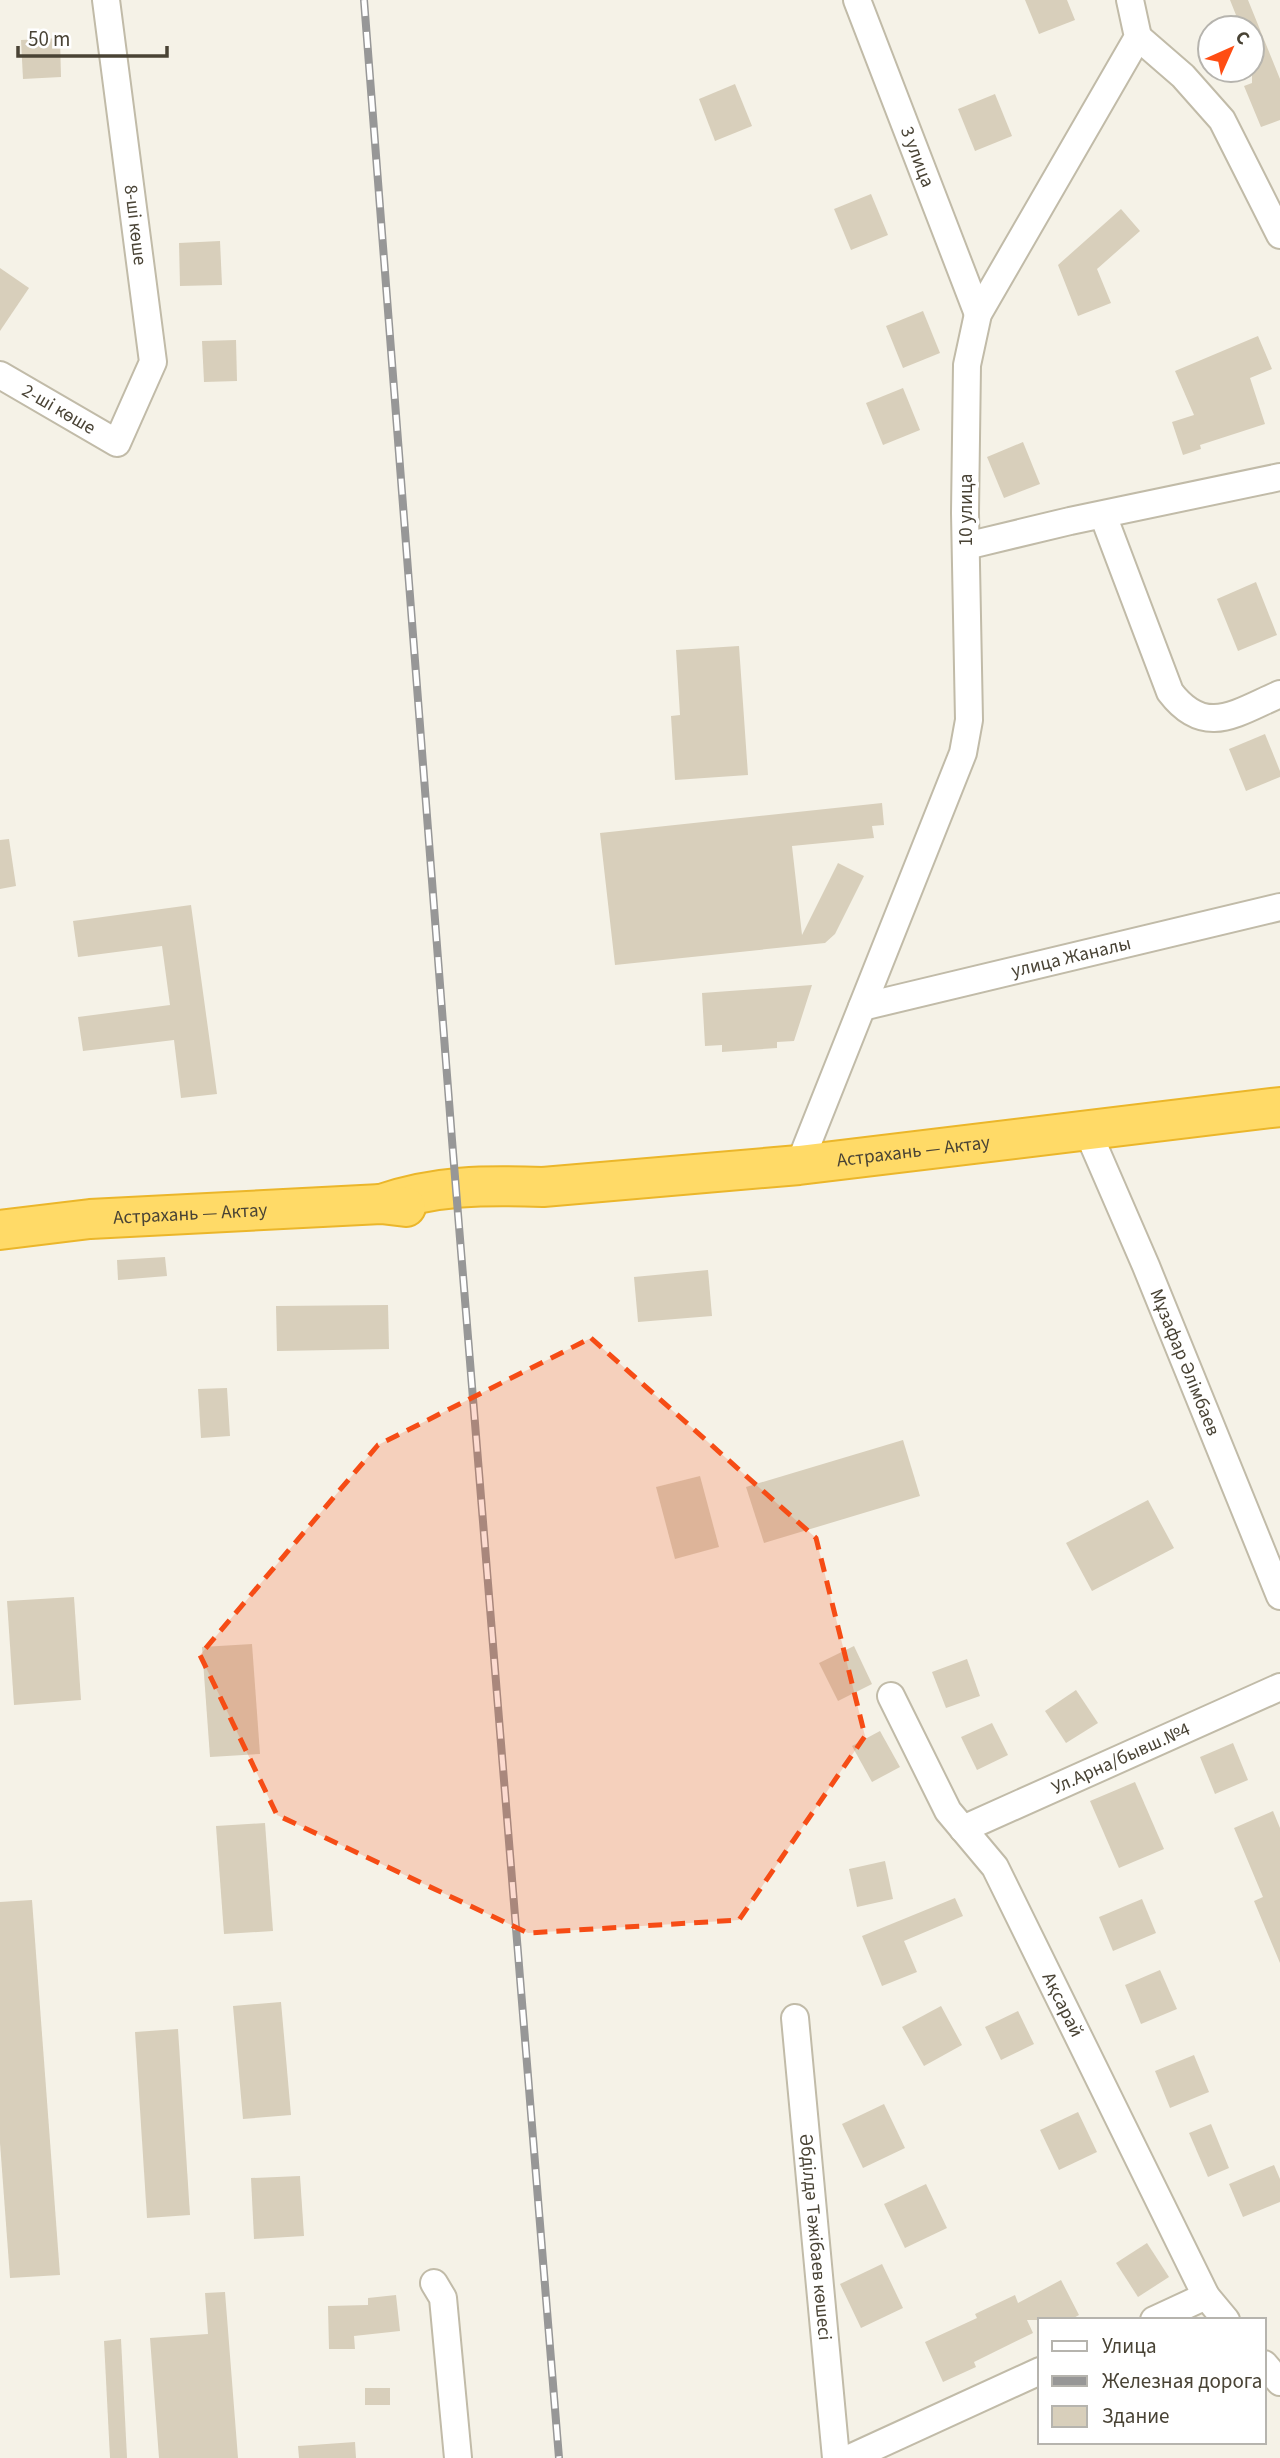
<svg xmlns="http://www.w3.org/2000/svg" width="1280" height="2458" font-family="'Source Sans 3',sans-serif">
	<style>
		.building { fill: #d8cfbb }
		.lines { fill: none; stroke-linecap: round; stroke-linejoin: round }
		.minor-casing { stroke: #c1bba8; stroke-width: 30 }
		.highway-casing { stroke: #ebb62a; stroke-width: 42 }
		.minor { stroke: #fff; stroke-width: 26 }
		.highway { stroke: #ffda67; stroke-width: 38 }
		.rail-casing { stroke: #979797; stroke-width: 8 }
		.rail { stroke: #fff; stroke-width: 5; stroke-dasharray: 16; stroke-linecap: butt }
		.marked { fill: #f64c15; fill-opacity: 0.2; stroke: #f64c15; stroke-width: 5; stroke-dasharray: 14 9; stroke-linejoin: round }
		.labels { text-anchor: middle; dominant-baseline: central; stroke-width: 7; stroke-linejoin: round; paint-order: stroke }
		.street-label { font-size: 19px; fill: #494335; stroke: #fff }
	</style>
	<rect width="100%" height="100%" fill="#f5f2e7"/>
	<g class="building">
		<polygon points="1025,0 1067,0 1075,20 1039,34"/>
		<polygon points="1230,0 1248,0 1280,79 1280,120 1261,127 1244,86 1252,83 1252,28 1206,28 1236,15"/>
		<polygon points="60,38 61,77 23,79 21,40"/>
		<polygon points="735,84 752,126 715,141 699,99"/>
		<polygon points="995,94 1012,136 975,151 958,109"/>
		<polygon points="871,194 888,235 851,250 834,209"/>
		<polygon points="1121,209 1140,231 1097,269 1111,303 1078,316 1058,265"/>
		<polygon points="220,241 222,285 180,286 179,243"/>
		<polygon points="0,268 29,288 0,331"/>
		<polygon points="923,311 940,353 903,368 886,326"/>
		<polygon points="1258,336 1272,369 1250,378 1265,424 1200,445 1201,449 1183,455 1172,422 1194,415 1175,371"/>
		<polygon points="236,340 237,381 204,382 202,341"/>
		<polygon points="903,388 920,430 883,445 866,403"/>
		<polygon points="1023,442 1040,484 1004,498 987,457"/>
		<polygon points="1256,582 1277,635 1238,651 1217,599"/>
		<polygon points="739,646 748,775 675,780 671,716 680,715 676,650"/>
		<polygon points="1265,734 1280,771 1280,777 1246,791 1229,749"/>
		<polygon points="882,803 884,825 872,826 874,838 792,846 802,935 838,863 864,876 835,934 825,943 615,965 600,833"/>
		<polygon points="9,839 16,886 0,889 0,840"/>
		<polygon points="191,905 217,1094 181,1098 174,1040 83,1051 78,1017 170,1005 162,946 78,957 73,921"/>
		<polygon points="812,985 794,1041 777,1042 777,1048 722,1052 722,1045 705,1046 702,993"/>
		<polygon points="165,1257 167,1276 118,1280 117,1260"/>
		<polygon points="708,1270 712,1316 638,1322 634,1277"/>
		<polygon points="388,1305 389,1349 277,1351 276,1306"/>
		<polygon points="227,1388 230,1436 201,1438 198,1389"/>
		<polygon points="903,1440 920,1496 764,1543 746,1487"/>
		<polygon points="700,1476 719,1547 675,1559 656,1487"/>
		<polygon points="1148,1500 1174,1548 1092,1591 1066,1543"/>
		<polygon points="74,1597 81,1700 14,1705 7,1601"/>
		<polygon points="252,1644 260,1754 210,1757 202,1647"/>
		<polygon points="854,1646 872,1684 838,1701 819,1663"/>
		<polygon points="967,1659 980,1696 946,1708 932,1672"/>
		<polygon points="1076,1690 1098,1723 1066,1743 1045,1711"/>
		<polygon points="992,1723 1008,1755 977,1770 961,1737"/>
		<polygon points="880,1731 900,1767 872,1782 852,1746"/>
		<polygon points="1233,1743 1248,1780 1215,1794 1200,1757"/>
		<polygon points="1135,1782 1164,1849 1119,1868 1090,1801"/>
		<polygon points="1273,1811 1280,1828 1280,1963 1254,1901 1263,1897 1234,1828"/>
		<polygon points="265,1823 273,1931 224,1934 216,1826"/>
		<polygon points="885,1861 893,1899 857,1907 849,1869"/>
		<polygon points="955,1898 963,1916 904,1941 917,1972 882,1986 862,1936"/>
		<polygon points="1142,1899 1156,1933 1113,1951 1099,1917"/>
		<polygon points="32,1900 60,2275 10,2278 0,2143 0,1902"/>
		<polygon points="1160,1970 1177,2009 1141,2024 1125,1985"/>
		<polygon points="281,2002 291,2115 243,2119 233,2006"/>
		<polygon points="941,2006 962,2045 924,2066 902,2027"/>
		<polygon points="1018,2011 1034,2044 1001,2060 985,2027"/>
		<polygon points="178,2029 190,2215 147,2218 135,2032"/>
		<polygon points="1194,2055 1209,2092 1170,2108 1155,2071"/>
		<polygon points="884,2104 905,2148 863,2168 842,2124"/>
		<polygon points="1078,2112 1097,2152 1059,2170 1040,2130"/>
		<polygon points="1211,2124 1229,2168 1208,2177 1189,2133"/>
		<polygon points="1274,2165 1280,2179 1280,2202 1243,2217 1229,2184"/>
		<polygon points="300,2176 304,2236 254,2239 251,2178"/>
		<polygon points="926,2184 947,2228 905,2248 884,2204"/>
		<polygon points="1147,2243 1169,2277 1138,2297 1116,2263"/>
		<polygon points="882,2264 903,2308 861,2328 840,2284"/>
		<polygon points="1061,2280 1079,2315 1070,2320 1027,2320 1033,2333 974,2362 976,2367 943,2382 925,2342 977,2318 975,2314 1015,2295 1018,2303"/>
		<polygon points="225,2292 238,2458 159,2458 150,2338 208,2334 205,2293"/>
		<polygon points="396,2295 400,2331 354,2336 355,2349 329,2349 328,2306 368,2305 368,2298"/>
		<polygon points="121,2339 127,2458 110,2458 104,2341"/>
		<rect x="365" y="2388" width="25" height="17"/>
		<polygon points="355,2442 356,2458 299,2458 298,2446"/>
	</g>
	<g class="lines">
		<defs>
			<g id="minor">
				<path id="s1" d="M857,0l121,314"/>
				<polyline points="1138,37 1183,76 1222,120 1280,235"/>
				<path id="s2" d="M0,375l117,68 36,-81 -47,-362"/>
				<path d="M1103,515l67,177c35,46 66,21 110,2"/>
				<polyline points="966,546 1070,521 1280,477"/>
				<path id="s3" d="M862,1007l418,-100"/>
				<path id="s4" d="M1087,1130l59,136 134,330"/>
				<polyline points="799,1165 963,753 969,720 965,513 967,365 978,314 1138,37 1130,0"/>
				<path id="s5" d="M891,1696l57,115 47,56 211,429 20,24"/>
				<path id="s6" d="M963,1829l317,-142"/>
				<path id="s7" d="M795,2018l41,440"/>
				<polyline points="434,2283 443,2298 458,2458"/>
				<polyline points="1154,2320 1206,2296"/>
				<polyline points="1264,2364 1280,2382"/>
				<polyline points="850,2458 1040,2371"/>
			</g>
			<g id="highway">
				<path id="s8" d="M381,1204c55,-19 104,-19 162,-17l256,-22 481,-58"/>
				<path id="s9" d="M0,1230l90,-11 291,-15 25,3"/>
			</g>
		</defs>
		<use href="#minor" class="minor-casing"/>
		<use href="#highway" class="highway-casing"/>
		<use href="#minor" class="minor"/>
		<use href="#highway" class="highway"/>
		<defs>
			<polyline id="rail" points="364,0 452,1140 559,2458"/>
		</defs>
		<use href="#rail" class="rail-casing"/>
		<use href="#rail" class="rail"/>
	</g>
	<path class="marked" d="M591,1338l225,200 49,198 -126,184 -211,13 -251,-118 -77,-160 178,-210z"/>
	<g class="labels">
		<g class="street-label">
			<text stroke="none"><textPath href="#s1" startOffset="168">3 улица</textPath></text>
			<text transform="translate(135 225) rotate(83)">8-шi көше</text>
			<text stroke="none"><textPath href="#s2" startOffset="68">2-ші көше</textPath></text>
			<text transform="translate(966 510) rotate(-90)">10 улица</text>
			<text stroke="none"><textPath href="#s3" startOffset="215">улица Жаналы</textPath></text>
			<text stroke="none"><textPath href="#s8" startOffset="536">Астрахань — Актау</textPath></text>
			<text stroke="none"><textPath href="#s9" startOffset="191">Астрахань — Актау</textPath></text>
			<text stroke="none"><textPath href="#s4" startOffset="252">Мұзафар Әлімбаев</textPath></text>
			<text stroke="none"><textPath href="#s6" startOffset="173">Ул.Арна/бывш.№4</textPath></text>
			<text stroke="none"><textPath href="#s5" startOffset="355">Ақсарай</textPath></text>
			<text stroke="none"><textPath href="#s7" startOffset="220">Әбділдә Тәжібаев көшесі</textPath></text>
		</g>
	</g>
	<rect x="1038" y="2318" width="228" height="126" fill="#ffffff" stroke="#b6b4ae" stroke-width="2"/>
	<rect x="1052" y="2341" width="35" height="10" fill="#ffffff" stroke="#b6b4ae" stroke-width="2"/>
	<text x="1102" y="2353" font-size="21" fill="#494335">Улица</text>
	<rect x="1052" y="2376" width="35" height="10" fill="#979797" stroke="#b6b4ae" stroke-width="2"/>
	<text x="1102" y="2388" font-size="21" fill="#494335">Железная дорога</text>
	<rect x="1052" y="2406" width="35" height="21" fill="#d8cfbb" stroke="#b6b4ae" stroke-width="2"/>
	<text x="1102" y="2423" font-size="21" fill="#494335">Здание</text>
	<g transform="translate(1231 49) rotate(45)"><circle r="33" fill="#ffffff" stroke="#b6b4ae" stroke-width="2"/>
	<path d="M0-5L12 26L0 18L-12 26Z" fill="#ff4d13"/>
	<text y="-10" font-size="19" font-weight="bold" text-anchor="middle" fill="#494335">С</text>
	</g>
	<path d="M18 46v10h149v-10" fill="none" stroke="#494335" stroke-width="3.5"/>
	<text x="28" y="46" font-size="21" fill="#494335" stroke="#ffffff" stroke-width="5" paint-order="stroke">50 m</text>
</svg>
